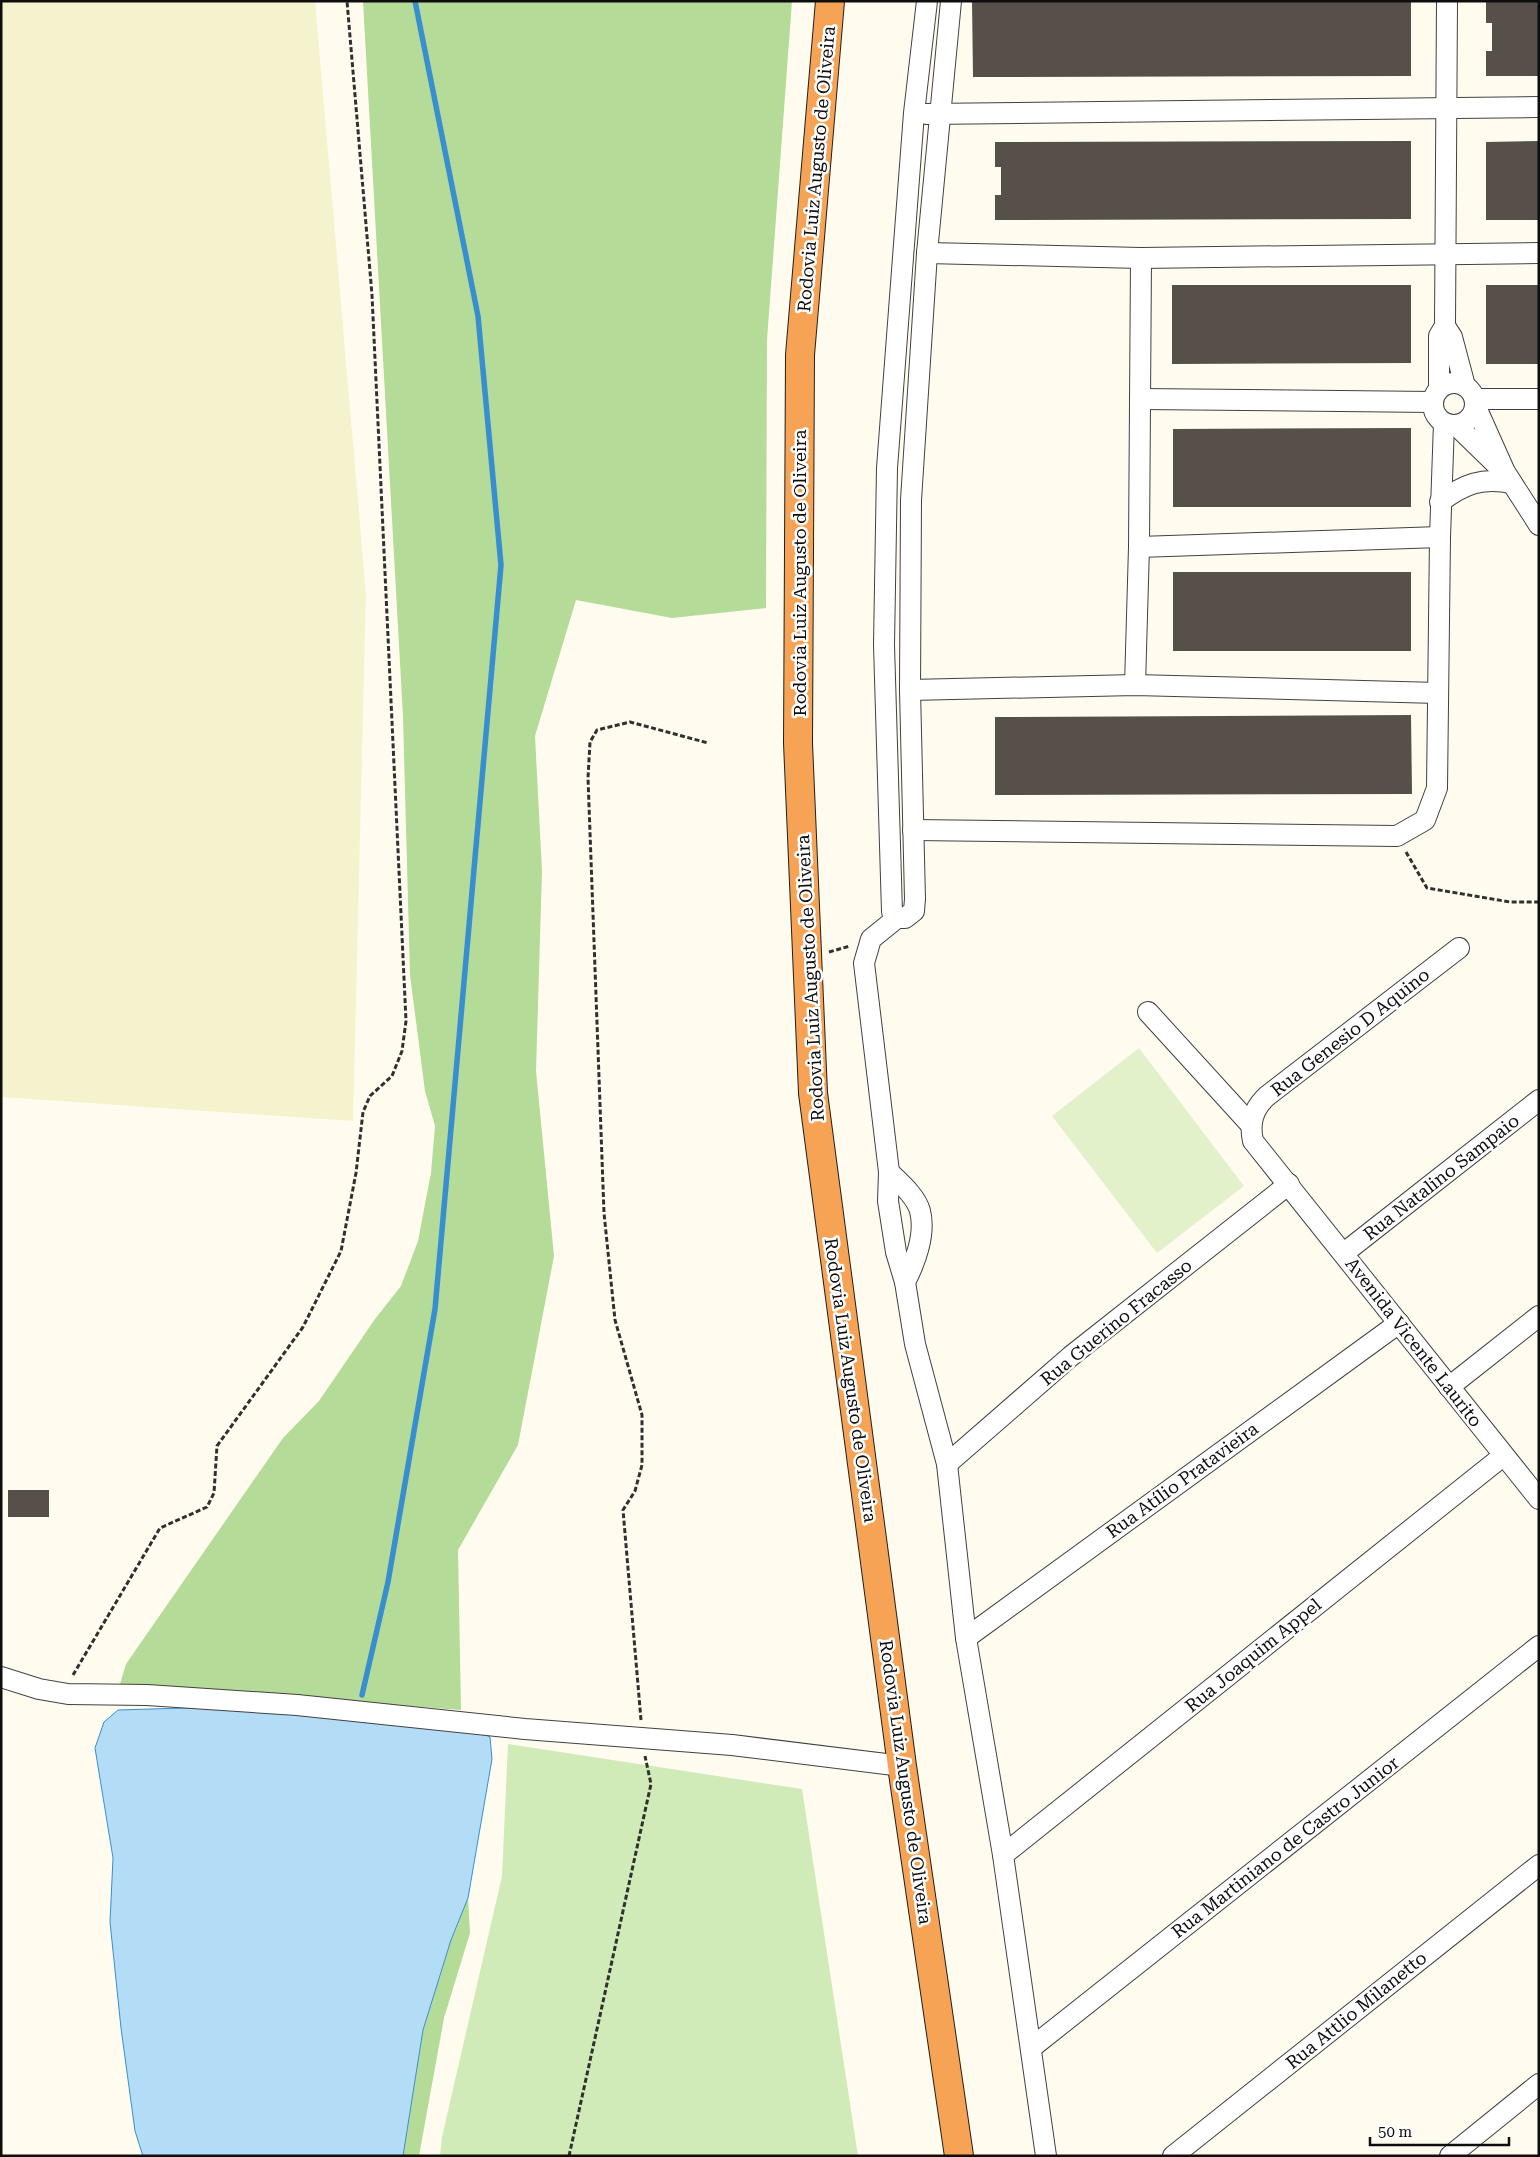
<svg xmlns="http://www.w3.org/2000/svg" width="1540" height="2157" font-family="'Roboto Serif',serif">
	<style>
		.farmland { fill: #f5f3ce }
		.green { fill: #d0eab8 }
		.forest { fill: #b4db97 }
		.pitch { fill: #e2f1ca }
		.water { fill: #b3dcf7; stroke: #388fcf }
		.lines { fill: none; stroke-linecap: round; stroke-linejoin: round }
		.stream { stroke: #388fcf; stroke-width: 5.5 }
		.building { fill: #574f4a }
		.minor-casing { stroke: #414141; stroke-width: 22 }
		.highway-casing { stroke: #1f1f1f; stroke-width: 30 }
		.path { stroke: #303030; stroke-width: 3; stroke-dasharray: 5 2.5; stroke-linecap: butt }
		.minor { stroke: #fff; stroke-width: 20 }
		.highway { stroke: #f6a355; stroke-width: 28 }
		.labels { text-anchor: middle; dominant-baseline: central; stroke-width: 5; stroke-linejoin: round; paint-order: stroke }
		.street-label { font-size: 18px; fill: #0e0e0e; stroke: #fff }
	</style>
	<rect width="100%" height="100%" fill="#fffcef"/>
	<polygon class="farmland" points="1,1 315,1 366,594 353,1121 1,1097"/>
	<polygon class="green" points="508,1744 802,1789 858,2156 440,2156 442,2137 502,1876"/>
	<g class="forest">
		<polygon points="363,1 792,1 767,340 766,608 672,618 576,600 535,736 542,871 536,1071 554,1256 518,1445 458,1550 461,1710 120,1684 126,1664 283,1438 319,1401 375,1319 401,1286 418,1241 431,1173 435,1126 425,1091 410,975 403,716"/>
		<polygon points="468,1898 470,1933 444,2018 419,2156 403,2156 423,2030 451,1940"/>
	</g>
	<polygon class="pitch" points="1139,1048 1244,1186 1157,1253 1052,1116"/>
	<polygon class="water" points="251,1706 465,1724 490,1737 492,1759 468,1898 451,1940 423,2030 403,2156 143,2156 135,2131 121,2028 110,1922 113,1858 95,1748 104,1722 118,1710"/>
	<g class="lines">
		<polyline class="stream" points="362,1695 388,1582 435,1309 501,565 478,316 415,1"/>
	</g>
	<g class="building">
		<polygon points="972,1 1411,1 1411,76 973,77"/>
		<polygon points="1486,1 1539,1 1539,76 1486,76 1486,51 1492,51 1492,23 1486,23"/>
		<polygon points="1411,141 1411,219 995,220 995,195 1001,195 1001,167 995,167 995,142"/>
		<polygon points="1539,141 1539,220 1486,220 1486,142"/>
		<polygon points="1172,285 1411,285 1411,363 1172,364"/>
		<rect x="1486" y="285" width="53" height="79"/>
		<polygon points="1411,428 1411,507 1173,507 1173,429"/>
		<rect x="1173" y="572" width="238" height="79"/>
		<polygon points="1411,715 1412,794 995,795 995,717"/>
		<rect x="8" y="1490" width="41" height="27"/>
	</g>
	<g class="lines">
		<defs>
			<g id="minor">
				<polyline points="927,1 914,113 887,468 884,645 892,912 897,918 905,918 914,911 915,899 910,690 911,500 927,253 951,1"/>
				<polyline points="926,114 1539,107"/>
				<polyline points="927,253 1141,258 1539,253"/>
				<polyline points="1445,326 1452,337 1465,386"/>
				<circle cx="1454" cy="404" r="21"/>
				<polyline points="1439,389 1439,336 1445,326 1447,1"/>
				<polyline points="1140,399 1433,402"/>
				<polyline points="1475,399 1539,399"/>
				<polyline points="1476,407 1505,472 1539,525"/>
				<polyline points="1457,426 1496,464"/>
				<path d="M1440,502c24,-18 42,-25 72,-19"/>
				<polyline points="1139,547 1440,537"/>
				<polyline points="1135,685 1139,547 1141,258"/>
				<polyline points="910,690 1135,685 1438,693"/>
				<polyline points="913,830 1397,836 1425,820 1437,788 1440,537 1444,423"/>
				<polyline points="897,918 871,939 864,963 889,1172 888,1201 896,1252 905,1282 915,1344 947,1464 966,1638 1003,1855 1046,2156"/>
				<path d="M1459,948l-192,148c-14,13 -18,27 -14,45l286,358"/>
				<polyline points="1148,1012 1251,1125"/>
				<path d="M889,1172c10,10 27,24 31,39 6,23 -5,52 -15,71"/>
				<polyline points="1344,1253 1539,1100"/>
				<polyline points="1449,1387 1539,1316"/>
				<polyline points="947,1464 1071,1356 1289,1184"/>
				<polyline points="966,1638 1399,1323"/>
				<polyline points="1,1677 39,1689 68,1694 147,1695 297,1705 525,1729 732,1745 902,1766"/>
				<polyline points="1003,1855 1503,1456"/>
				<polyline points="1031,2048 1539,1646"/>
				<polyline points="1173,2156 1539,1865"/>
				<polyline points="1450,2156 1539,2084"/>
			</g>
			<polyline id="highway" points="830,1 800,355 798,743 813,1093 902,1766 959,2156"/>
		</defs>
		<use href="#minor" class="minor-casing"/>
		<use href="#highway" class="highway-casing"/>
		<g class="path">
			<polyline points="1406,852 1427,888 1510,902 1539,902"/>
			<polyline points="829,952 850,946"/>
			<polyline points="73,1675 160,1528 207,1507 214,1493 217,1446 303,1327 341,1251 356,1173 363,1112 370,1096 392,1076 402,1051 406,1021 372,295 347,1"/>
			<polyline points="641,1720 623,1510 635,1491 642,1465 642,1415 615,1320 604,1213 588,778 590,742 597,730 630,722 708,743"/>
			<polyline points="569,2156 651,1784 645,1756"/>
		</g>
		<use href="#minor" class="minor"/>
		<use href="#highway" class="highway"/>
	</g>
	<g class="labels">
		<g class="street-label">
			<text transform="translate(816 169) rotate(-85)">Rodovia Luiz Augusto de Oliveira</text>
			<text transform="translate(799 573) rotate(-90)">Rodovia Luiz Augusto de Oliveira</text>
			<text transform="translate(810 978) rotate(-93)">Rodovia Luiz Augusto de Oliveira</text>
			<text transform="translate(1350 1032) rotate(-38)">Rua Genesio D Aquino</text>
			<text transform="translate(1441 1177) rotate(-38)">Rua Natalino Sampaio</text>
			<text transform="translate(1116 1322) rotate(-39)">Rua Guerino Fracasso</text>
			<text transform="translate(1414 1342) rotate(52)">Avenida Vicente Laurito</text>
			<text transform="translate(851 1380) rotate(82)">Rodovia Luiz Augusto de Oliveira</text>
			<text transform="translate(1182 1480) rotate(-36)">Rua Atílio Pratavieira</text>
			<text transform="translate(1253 1655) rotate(-39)">Rua Joaquim Appel</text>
			<text transform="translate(906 1782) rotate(82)">Rodovia Luiz Augusto de Oliveira</text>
			<text transform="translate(1285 1847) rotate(-38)">Rua Martiniano de Castro Junior</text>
			<text transform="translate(1356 2010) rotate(-39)">Rua Attlio Milanetto</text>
		</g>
	</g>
	<rect width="1540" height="2157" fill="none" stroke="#0e0e0e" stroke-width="5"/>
	<path d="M1370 2137v8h139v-8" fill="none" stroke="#0e0e0e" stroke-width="2.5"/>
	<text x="1378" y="2137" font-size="15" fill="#0e0e0e" stroke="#ffffff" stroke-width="4" paint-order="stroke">50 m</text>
</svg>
